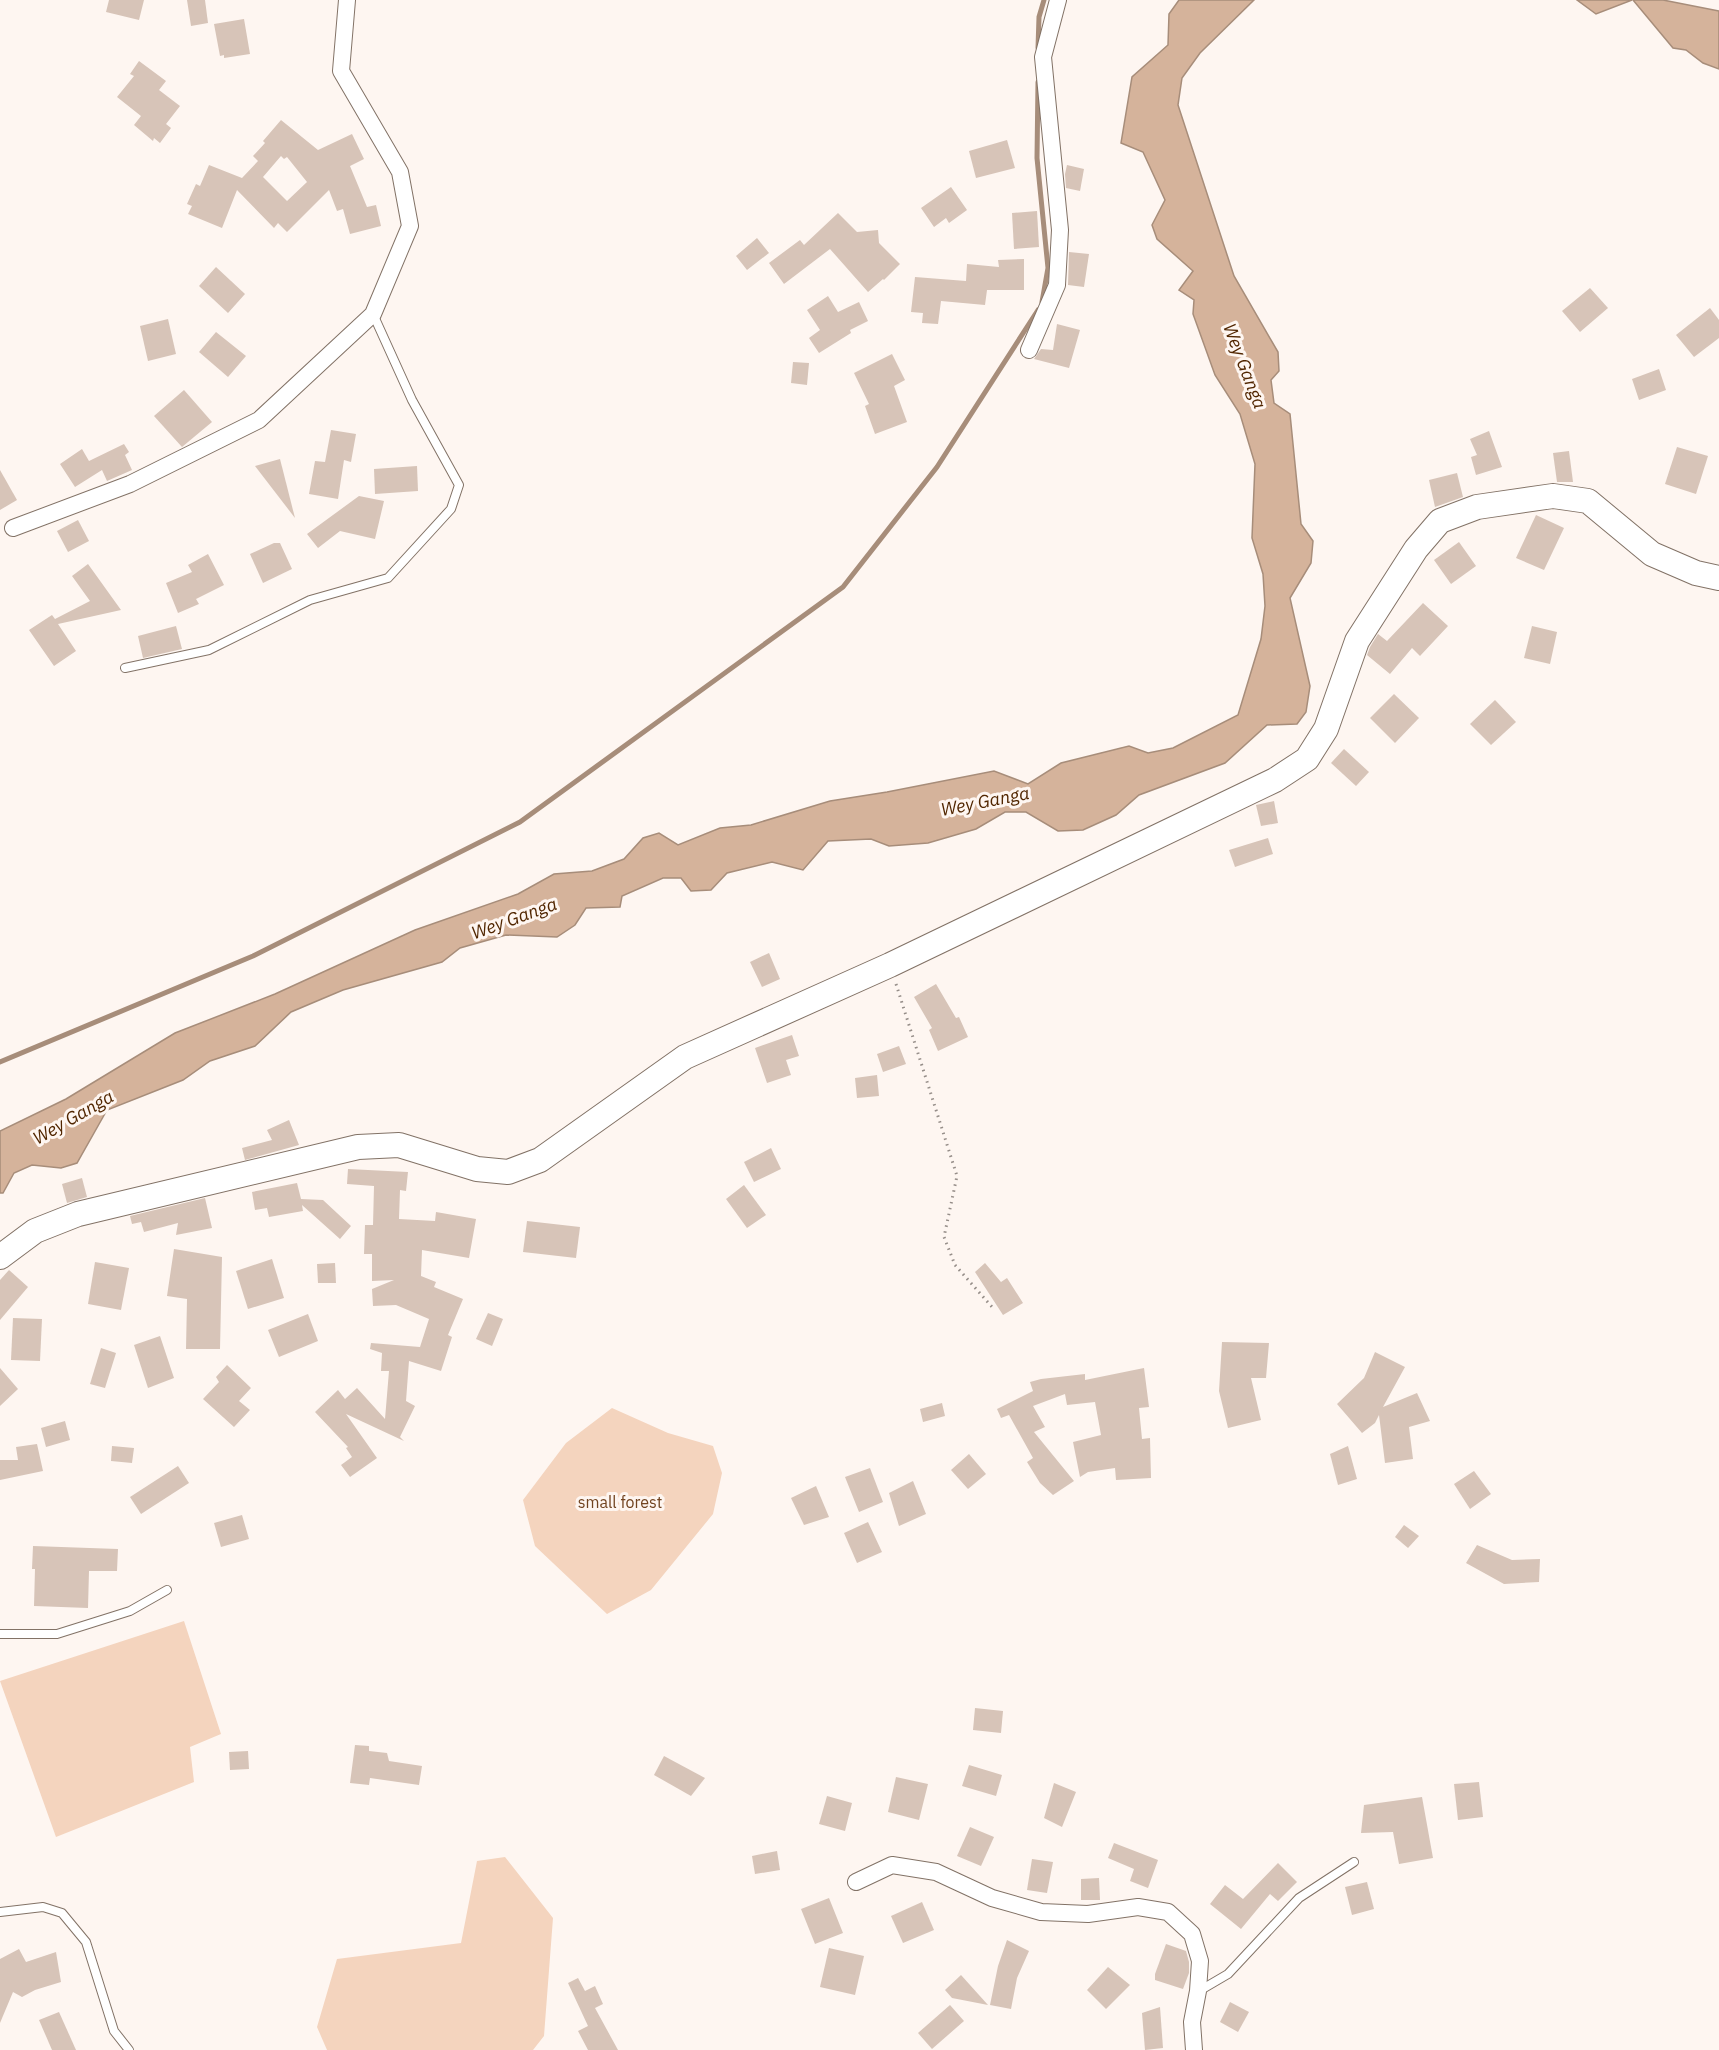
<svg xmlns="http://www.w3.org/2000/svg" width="1719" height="2050" font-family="'IBM Plex Sans',sans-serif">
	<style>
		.green { fill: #f4d4be }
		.water { fill: #d5b39b; stroke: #a78d7a; stroke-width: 1.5 }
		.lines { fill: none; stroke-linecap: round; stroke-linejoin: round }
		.stream { stroke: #a78d7a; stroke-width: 5 }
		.building { fill: #d7c4b8; fill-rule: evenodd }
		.lane-casing { stroke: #827266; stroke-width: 10 }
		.street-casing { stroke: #827266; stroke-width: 18 }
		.secondary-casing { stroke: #827266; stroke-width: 26 }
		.path { stroke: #968e89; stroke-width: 3; stroke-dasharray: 1.5 4.5; stroke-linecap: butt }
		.lane { stroke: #fff; stroke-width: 8 }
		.street { stroke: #fff; stroke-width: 16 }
		.secondary { stroke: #fff; stroke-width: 24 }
		.labels { text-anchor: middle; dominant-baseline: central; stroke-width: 6; stroke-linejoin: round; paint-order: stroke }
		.park-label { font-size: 16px; fill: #71431f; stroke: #fef6f1 }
		.water-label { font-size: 18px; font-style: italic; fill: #512600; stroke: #fef6f1 }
	</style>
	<rect width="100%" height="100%" fill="#fef6f1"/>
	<g class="green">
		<polygon points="612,1408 668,1433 713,1446 722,1473 713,1514 651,1590 607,1614 535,1546 523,1500 566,1443"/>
		<polygon points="184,1621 221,1734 190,1747 194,1782 56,1837 0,1681"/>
		<polygon points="505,1857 553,1918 544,2036 533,2050 327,2050 317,2027 337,1959 461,1943 477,1861"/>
	</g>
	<g class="water">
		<polygon points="1179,0 1254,0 1200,53 1182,78 1178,105 1234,276 1278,352 1279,371 1271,380 1274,403 1290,414 1301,524 1313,541 1311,563 1290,598 1310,686 1306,712 1297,724 1267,725 1225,763 1139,795 1116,815 1083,830 1058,831 1026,812 1005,812 976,829 928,843 889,846 871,839 828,841 803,870 772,862 727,873 711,890 691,891 681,878 663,878 622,896 620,907 586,908 575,925 557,937 506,935 460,948 442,962 343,990 291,1012 255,1046 210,1061 183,1080 107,1110 77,1163 61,1168 32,1165 14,1173 3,1193 0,1193 0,1131 66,1099 175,1033 275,994 415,930 518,894 554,874 592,871 624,859 643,838 659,833 678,845 720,828 751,825 830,801 887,792 994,771 1028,784 1061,763 1129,746 1148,753 1173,748 1238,715 1261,639 1265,606 1263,574 1252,538 1255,464 1240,414 1215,375 1193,314 1194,300 1179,290 1193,271 1157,239 1152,225 1165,200 1143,152 1121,143 1132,77 1168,45 1169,14"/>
		<polygon points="1577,0 1632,0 1596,14"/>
		<polygon points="1633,0 1663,0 1719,11 1719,69 1703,63 1686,50 1673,48"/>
	</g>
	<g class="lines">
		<g class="stream">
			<polyline points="1038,48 1039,17 1044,0"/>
			<polyline points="1038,82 1037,158 1048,268 1042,302"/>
			<polyline points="0,1062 253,956 520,822 843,587 937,467 1038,310"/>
		</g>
	</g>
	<g class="building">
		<polygon points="109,0 144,0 139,20 106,12"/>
		<polygon points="187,0 205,0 208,23 191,26"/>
		<polygon points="244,19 250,54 224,58 224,55 220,56 214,24"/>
		<polygon points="139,61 166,81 159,90 180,106 166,124 171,128 160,143 154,138 153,141 134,125 141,116 117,97 134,76 130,74"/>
		<path d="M281,120l37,30 34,-16 12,25 -14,7 17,41 9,-2 5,21 -31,8 -7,-25 -6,2 -8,-21 -42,42 -9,-9 -4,5 -37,-38 -15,38 -34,-14 4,-8 -5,-2 9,-20 4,2 9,-21 33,13 16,-17 -5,-5 12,-13 -2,-2zM281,156l3,3 3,-2 20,25 -20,19 -24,-24z"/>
		<polygon points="1007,140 1015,168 976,178 969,151"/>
		<polygon points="1067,165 1084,169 1080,191 1066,188 1065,174"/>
		<polygon points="951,187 967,210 949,223 946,218 934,227 921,208"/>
		<polygon points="1037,211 1039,247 1014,249 1012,213"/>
		<polygon points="838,213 857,232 878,230 879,243 900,264 884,280 883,279 868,292 830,249 784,284 769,263 800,240 804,245"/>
		<polygon points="757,238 769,253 747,270 736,256"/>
		<polygon points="1069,252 1089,254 1084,287 1068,285"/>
		<polygon points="1024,259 1024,290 987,290 985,305 941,301 938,324 922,323 923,313 911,312 915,277 966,281 967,264 999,267 998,260"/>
		<polygon points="216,267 245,294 228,313 199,286"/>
		<polygon points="1590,288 1608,308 1580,332 1562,311"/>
		<polygon points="828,296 838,312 859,302 868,321 850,330 851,333 819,353 809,338 820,330 807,310"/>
		<polygon points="1710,308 1719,320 1719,338 1694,357 1676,335"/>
		<polygon points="168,319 176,354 148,361 140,326"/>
		<polygon points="1057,324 1080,330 1069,368 1034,359 1041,349 1053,350"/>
		<polygon points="216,332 246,356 228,377 199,352"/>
		<polygon points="892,354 905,380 894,386 907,422 875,434 865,406 869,404 854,373"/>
		<polygon points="793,362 809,363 807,385 791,383"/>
		<polygon points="1659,369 1666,390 1639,400 1632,379"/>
		<polygon points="184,390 212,422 182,447 154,416"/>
		<polygon points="331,430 356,434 351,462 344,460 338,499 309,494 315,461 325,462"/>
		<polygon points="1489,431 1502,467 1476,475 1471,457 1477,455 1470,439"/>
		<polygon points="124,444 129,452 125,455 132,470 107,481 102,470 75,487 60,464 82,449 89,461"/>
		<polygon points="1677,447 1708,456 1696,494 1665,484"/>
		<polygon points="1569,451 1573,482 1557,482 1553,453"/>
		<polygon points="280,459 295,518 255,466"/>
		<polygon points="417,466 418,491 375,494 374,469"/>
		<polygon points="0,470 17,500 0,510"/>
		<polygon points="1457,473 1463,497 1435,507 1429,480"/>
		<polygon points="359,496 384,501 375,539 340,531 318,548 307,534"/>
		<polygon points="1536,515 1564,528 1544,570 1516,558"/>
		<polygon points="78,520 89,541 68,552 57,531"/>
		<polygon points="1459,542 1476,566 1451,584 1434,560"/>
		<polygon points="274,543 280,543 292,569 263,583 250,554"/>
		<polygon points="208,554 224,585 196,599 199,604 178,613 166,583 192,572 188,565"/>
		<polygon points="88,564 121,610 58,624 76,651 54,666 29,630 52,615 55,619 90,601 72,576"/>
		<polygon points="1423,603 1448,626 1420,656 1412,648 1390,674 1367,655 1370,647 1378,634 1387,641"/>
		<polygon points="176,626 182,649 143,658 138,636"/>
		<polygon points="1532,626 1557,632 1550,664 1524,658"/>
		<polygon points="1394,694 1419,718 1395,743 1370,718"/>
		<polygon points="1495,700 1516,722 1491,745 1470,724"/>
		<polygon points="1344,749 1369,772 1356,786 1331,763"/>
		<polygon points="1274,801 1278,823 1261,826 1256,805"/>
		<polygon points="1268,838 1273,854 1235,867 1229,850"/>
		<polygon points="769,953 780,979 762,987 750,962"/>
		<polygon points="936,984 956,1018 959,1017 968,1037 938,1051 929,1030 932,1028 914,997"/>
		<polygon points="792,1035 799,1056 786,1060 791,1075 767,1083 755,1048"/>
		<polygon points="899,1046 906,1064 883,1072 877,1054"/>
		<polygon points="877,1075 879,1096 857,1098 855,1078"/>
		<polygon points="289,1120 299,1145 245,1160 242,1148 272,1140 267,1130"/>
		<polygon points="771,1148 781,1169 754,1182 744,1162"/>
		<polygon points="348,1169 408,1172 406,1191 400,1190 399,1219 435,1221 436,1212 476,1219 469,1258 422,1250 421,1276 436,1282 434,1287 463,1299 448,1335 452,1337 441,1371 409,1361 406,1401 415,1406 400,1437 404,1441 346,1414 377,1458 350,1477 341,1465 352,1457 346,1448 348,1447 315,1412 338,1390 345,1399 357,1388 385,1419 389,1371 381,1371 382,1353 370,1349 371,1343 420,1347 429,1319 396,1305 373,1306 372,1289 394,1280 372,1281 372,1254 364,1254 365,1225 373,1225 374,1186 347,1184"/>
		<polygon points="82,1178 87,1197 67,1203 62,1184"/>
		<polygon points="297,1183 301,1199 323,1200 351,1226 340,1239 302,1205 303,1211 269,1217 267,1208 255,1210 252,1192"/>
		<polygon points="744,1185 766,1215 747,1228 726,1199"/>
		<polygon points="205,1198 212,1228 176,1235 178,1223 144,1232 141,1222 132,1224 130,1216"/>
		<polygon points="527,1221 580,1227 576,1258 523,1252"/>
		<polygon points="174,1249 222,1257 220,1349 186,1349 187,1299 167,1296"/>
		<polygon points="272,1259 284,1298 248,1309 236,1271"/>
		<polygon points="95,1262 129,1268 121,1310 88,1304"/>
		<polygon points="335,1263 336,1283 318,1283 317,1264"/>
		<polygon points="985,1263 1001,1282 1007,1278 1023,1303 1003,1315 975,1272"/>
		<polygon points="9,1270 28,1287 0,1320 0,1280"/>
		<polygon points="488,1313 503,1319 492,1346 476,1339"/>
		<polygon points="308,1314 318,1341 279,1357 268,1330"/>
		<polygon points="13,1318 42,1319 40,1361 11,1360"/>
		<polygon points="160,1336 174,1378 148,1388 134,1345"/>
		<polygon points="1222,1342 1269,1343 1266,1378 1251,1378 1261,1420 1228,1428 1219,1391"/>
		<polygon points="101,1348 116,1353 105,1388 90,1384"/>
		<polygon points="1375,1352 1405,1367 1383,1407 1417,1393 1430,1421 1409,1427 1413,1459 1385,1463 1379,1415 1375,1423 1362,1433 1337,1404 1364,1378"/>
		<polygon points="227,1365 251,1388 239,1401 250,1410 234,1427 203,1399 219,1382 216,1377"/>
		<polygon points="0,1368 18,1389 0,1406"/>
		<polygon points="1144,1368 1149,1407 1139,1408 1142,1439 1150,1438 1151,1478 1116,1480 1115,1468 1088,1472 1080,1477 1073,1442 1101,1435 1095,1402 1067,1405 1065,1394 1033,1406 1045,1427 1034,1432 1074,1481 1053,1495 1040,1483 1027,1462 1033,1458 1009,1415 1001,1418 997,1409 1033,1391 1030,1382 1041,1379 1085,1374 1085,1380"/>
		<polygon points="942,1403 945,1416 923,1422 920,1409"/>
		<polygon points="65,1421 70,1440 46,1447 41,1428"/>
		<polygon points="37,1444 43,1471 0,1480 0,1460 18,1460 16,1447"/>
		<polygon points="112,1446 134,1448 132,1463 111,1461"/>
		<polygon points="1348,1446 1357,1479 1338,1485 1330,1454"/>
		<polygon points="969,1454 986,1474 968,1489 951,1470"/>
		<polygon points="178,1466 189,1483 141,1514 130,1497"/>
		<polygon points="870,1468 883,1502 859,1512 845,1477"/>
		<polygon points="1474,1471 1491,1494 1470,1509 1454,1484"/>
		<polygon points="913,1481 926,1514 899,1526 889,1493"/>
		<polygon points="816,1486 829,1517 804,1525 791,1498"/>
		<polygon points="242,1515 249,1539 221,1547 214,1523"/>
		<polygon points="868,1522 882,1552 857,1563 844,1533"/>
		<polygon points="1404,1525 1419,1536 1408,1548 1395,1537"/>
		<polygon points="1477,1545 1512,1560 1540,1559 1539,1582 1504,1584 1466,1563"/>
		<polygon points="33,1546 118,1549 117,1571 89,1571 88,1608 34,1606 35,1569 32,1569"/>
		<polygon points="975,1708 1003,1711 1001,1733 973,1730"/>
		<polygon points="355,1745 369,1746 369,1751 387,1753 389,1761 422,1766 419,1785 370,1778 369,1785 350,1783"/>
		<polygon points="248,1751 249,1769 230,1770 229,1752"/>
		<polygon points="664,1756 705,1778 691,1796 654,1775"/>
		<polygon points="969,1765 1002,1775 996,1796 962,1786"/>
		<polygon points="896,1777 928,1784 919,1820 888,1812"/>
		<polygon points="1479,1782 1483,1817 1458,1820 1454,1784"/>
		<polygon points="1054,1783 1076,1792 1062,1827 1044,1818"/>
		<polygon points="827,1796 852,1803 845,1831 819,1824"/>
		<polygon points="1422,1797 1433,1858 1399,1864 1393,1832 1361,1833 1364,1805"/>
		<polygon points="970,1827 994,1837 981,1866 957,1856"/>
		<polygon points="1114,1843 1158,1860 1148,1888 1130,1881 1134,1869 1108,1858"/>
		<polygon points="777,1851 780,1870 755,1874 752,1856"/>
		<polygon points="1032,1859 1053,1862 1047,1893 1027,1890"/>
		<polygon points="1278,1863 1297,1882 1278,1901 1270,1894 1241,1929 1210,1904 1225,1885 1243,1899"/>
		<polygon points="1099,1878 1100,1900 1081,1900 1081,1879"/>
		<polygon points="1367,1882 1374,1909 1352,1915 1345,1887"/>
		<polygon points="829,1898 843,1933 815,1944 801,1909"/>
		<polygon points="922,1902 934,1930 903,1943 891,1916"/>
		<polygon points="1007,1940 1029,1951 1017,1978 1011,2009 990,2005 998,1966"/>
		<polygon points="1166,1944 1186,1951 1189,1962 1189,1973 1183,1989 1155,1980 1155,1974"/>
		<polygon points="829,1948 864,1956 855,1995 820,1987"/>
		<polygon points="19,1949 26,1962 56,1952 61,1982 35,1990 22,1997 13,1992 0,2023 0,1959"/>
		<polygon points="1108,1967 1130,1985 1106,2009 1087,1990"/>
		<polygon points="961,1975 988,2005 952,1998 945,1990"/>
		<polygon points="578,1978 585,1991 595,1986 603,2004 595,2008 618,2050 588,2050 578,2031 588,2026 568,1983"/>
		<polygon points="1230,2002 1249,2012 1238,2032 1220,2022"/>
		<polygon points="950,2005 964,2021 932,2049 918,2033"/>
		<polygon points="1160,2007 1163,2048 1145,2050 1142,2013"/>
		<polygon points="59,2012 76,2050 52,2050 39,2020"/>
	</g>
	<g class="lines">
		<defs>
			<g id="lane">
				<polyline points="125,668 209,650 310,600 388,578 451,509 459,485 412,400 373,314"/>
				<polyline points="0,1634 57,1634 130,1611 167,1590"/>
				<polyline points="0,1912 43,1907 62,1913 86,1942 114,2031 129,2050"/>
				<polyline points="1199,1991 1228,1974 1299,1898 1354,1862"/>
			</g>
			<g id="street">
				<polyline points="1029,350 1057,285 1060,230 1043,57 1058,0"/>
				<polyline points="13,528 130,484 259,420 373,314 410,226 400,172 341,71 347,0"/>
				<polyline points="856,1882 892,1865 936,1872 992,1898 1041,1912 1088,1914 1138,1907 1168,1912 1192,1934 1200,1961 1198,1991 1192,2022 1194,2050"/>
			</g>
			<polyline id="secondary" points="0,1257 35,1231 78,1214 358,1147 399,1145 477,1169 508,1172 540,1160 685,1057 890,965 1275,780 1307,759 1326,729 1357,641 1416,549 1440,521 1477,507 1553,496 1588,501 1652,554 1696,573 1719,578"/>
		</defs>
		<use href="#lane" class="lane-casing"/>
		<use href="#street" class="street-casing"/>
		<use href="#secondary" class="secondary-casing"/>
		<polyline class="path" points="896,984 957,1176 944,1237 955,1265 993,1308"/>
		<use href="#lane" class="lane"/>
		<use href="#street" class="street"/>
		<use href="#secondary" class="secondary"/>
	</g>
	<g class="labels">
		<g class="park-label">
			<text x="620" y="1502">small forest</text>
		</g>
		<g class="water-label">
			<text transform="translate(1245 366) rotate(69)">Wey Ganga</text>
			<text transform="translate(985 801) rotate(-11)">Wey Ganga</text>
			<text transform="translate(514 918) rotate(-20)">Wey Ganga</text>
			<text transform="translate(73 1117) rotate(-30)">Wey Ganga</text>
		</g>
	</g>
</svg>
